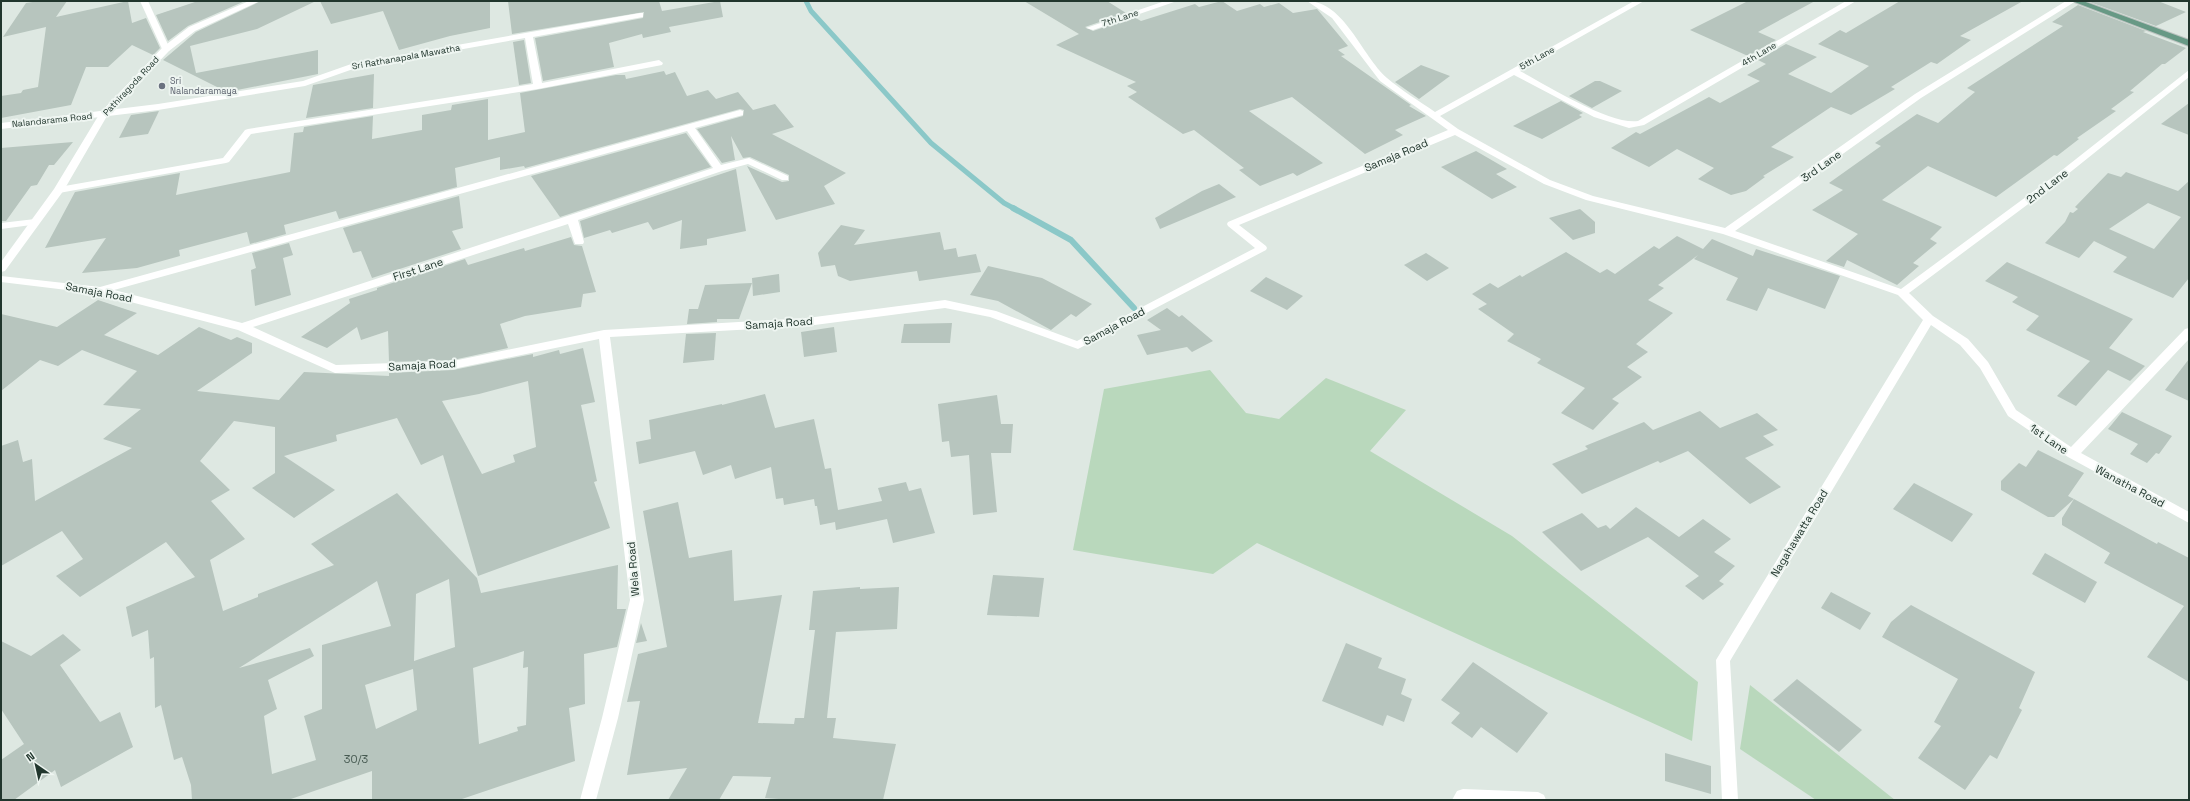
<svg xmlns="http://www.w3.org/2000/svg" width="2190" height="801" font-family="'Space Grotesk',sans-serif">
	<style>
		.green { fill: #b9d8bc }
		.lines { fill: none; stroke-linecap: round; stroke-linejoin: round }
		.stream-far1 { stroke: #8bc8c8; stroke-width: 5 }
		.stream { stroke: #8bc8c8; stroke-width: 6 }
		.building { fill: #b7c5be; fill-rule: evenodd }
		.primary-casing { stroke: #bcc3c0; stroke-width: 2 }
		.minor { fill: #fff; fill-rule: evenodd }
		.tertiary { fill: #fff; fill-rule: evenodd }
		.primary { fill: #679985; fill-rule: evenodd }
		.worship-dot { fill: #6b7280; stroke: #eef5f1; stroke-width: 1.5 }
		.labels { text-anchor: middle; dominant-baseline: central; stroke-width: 4; stroke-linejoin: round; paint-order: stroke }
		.far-street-label { font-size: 9px; fill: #21362d; stroke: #eef5f1 }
		.far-worship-label { font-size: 9px; fill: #5b616d; stroke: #eef5f1; text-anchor: start }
		.street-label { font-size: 11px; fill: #21362d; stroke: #eef5f1 }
		.near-number-label { font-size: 11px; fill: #465a51 }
	</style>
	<rect width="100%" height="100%" fill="#dee8e2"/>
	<g class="green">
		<polygon points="1210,370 1246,413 1279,419 1326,378 1406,410 1370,451 1512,536 1698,682 1692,741 1257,543 1213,574 1073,550 1104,389"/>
		<polygon points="1750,685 1895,800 1816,800 1740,749"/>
	</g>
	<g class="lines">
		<polyline class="stream-far1" points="806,1 811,11 931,143 1004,203 1015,209"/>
		<polyline class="stream" points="1013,208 1071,240 1134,308"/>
	</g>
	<g class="building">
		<polygon points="39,1 67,1 56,17 128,1 132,23 146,18 160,48 153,55 132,45 108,67 86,67 71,105 1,118 1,96 21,93 23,90 38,87 46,27 3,37 26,3"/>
		<polygon points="198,1 245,1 188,26 168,41 156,15"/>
		<polygon points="261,1 316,1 257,29 190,46 196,73 318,50 318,74 227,92 163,60 196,32"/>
		<polygon points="320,1 490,1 490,28 450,36 399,50 383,11 331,24"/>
		<polygon points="508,1 659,1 662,11 720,1 723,17 669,27 671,32 643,38 642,34 609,43 614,67 543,81 535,38 643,18 644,12 512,34"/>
		<polygon points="1024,1 1107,1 1126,13 1085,27 1093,31 1134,17 1141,21 1195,4 1199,7 1222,1 1237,11 1260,4 1264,7 1279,3 1293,13 1317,9 1348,46 1338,50 1345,55 1341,56 1411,105 1409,106 1426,116 1395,130 1403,135 1365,154 1292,97 1249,111 1323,163 1297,176 1293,173 1260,186 1239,170 1244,168 1194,130 1183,134 1128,97 1137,92 1127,86 1136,82 1056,45 1079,34"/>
		<polygon points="1748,1 1815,1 1758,32 1776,40 1748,56 1690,30"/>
		<polygon points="1900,1 2023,1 1960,36 1971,40 1937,64 1931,62 1891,87 1895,89 1851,115 1831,107 1771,147 1794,157 1763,176 1765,177 1746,191 1731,195 1698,179 1714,168 1677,149 1649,167 1611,148 1636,132 1640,134 1709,97 1720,103 1760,81 1747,75 1766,64 1758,60 1786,44 1817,57 1788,74 1831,93 1869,66 1818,44 1840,30 1846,33"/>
		<polygon points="2087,1 2158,1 2186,12 2156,26"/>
		<polygon points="2078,5 2146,31 2143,32 2186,48 2165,64 2162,64 2130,91 2134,92 2111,109 2116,111 2077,138 2079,139 2057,156 2054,155 1996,197 1928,166 1882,200 1942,227 1930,239 1937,243 1913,263 1919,266 1897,285 1847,260 1844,267 1826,261 1858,234 1812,210 1843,190 1829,183 1881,146 1875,143 1917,114 1938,123 1975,92 1967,88 2063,26 2052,22"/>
		<polygon points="524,40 531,83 519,85 513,42"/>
		<polygon points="1421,65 1450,76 1419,99 1395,82"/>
		<polygon points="664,71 666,75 675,72 687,96 708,90 716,99 738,92 753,110 775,104 794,127 772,134 846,173 824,186 835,204 776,220 747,166 782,182 789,181 789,175 750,157 743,158 731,136 735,160 722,163 697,129 743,116 744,110 740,109 525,168 524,166 500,170 500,157 455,168 457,187 339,219 336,211 284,225 286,234 250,244 247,232 179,250 180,256 137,268 82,273 106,238 45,248 75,192 180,173 176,195 290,172 294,133 303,132 304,127 373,116 372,139 422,130 422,115 451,110 452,105 488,99 488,140 525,132 520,93 616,75 625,75 626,79"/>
		<polygon points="374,74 373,108 306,118 313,85"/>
		<polygon points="1595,81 1600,81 1622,91 1592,108 1569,96"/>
		<polygon points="1561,101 1583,113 1579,115 1582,117 1542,139 1513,126"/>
		<polygon points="2189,103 2189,135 2161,124"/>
		<polygon points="159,111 148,134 119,138 131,115"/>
		<polygon points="686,133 711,167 560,217 531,176"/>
		<polygon points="73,142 54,165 49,165 37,185 31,186 6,221 1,221 1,148"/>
		<polygon points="1476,151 1507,169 1496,174 1517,187 1492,199 1441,167"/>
		<polygon points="736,169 746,231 707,239 707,245 680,249 682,220 653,230 648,222 612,233 610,230 584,238 580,221"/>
		<path d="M2126,172l52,19 11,-10v97l-16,20 -60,-26 14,-15 -33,-16 -15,17 -34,-15 20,-21 5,-10 3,1 5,-4 -3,-2 33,-34 13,4zM2148,203l33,14 -27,32 -45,-20z"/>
		<polygon points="1219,184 1236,197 1160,229 1155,218 1202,191"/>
		<polygon points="459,196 463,228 452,231 461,249 372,278 361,251 353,253 343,228"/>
		<polygon points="1580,209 1595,222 1595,233 1573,240 1549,218"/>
		<polygon points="841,225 865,230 854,245 940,232 944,250 956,248 958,257 976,254 981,272 919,281 917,271 850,281 838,276 835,265 821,267 818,253"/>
		<polygon points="1677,236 1703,249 1712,239 1753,256 1756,249 1840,276 1825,309 1768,288 1757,311 1726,300 1738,278 1694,259 1698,255 1658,285 1664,288 1648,300 1673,313 1636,344 1648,352 1627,367 1642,377 1612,399 1619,403 1593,430 1561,413 1585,388 1537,363 1541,359 1507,341 1514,334 1478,309 1487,304 1472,294 1490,283 1498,288 1520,275 1522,277 1566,252 1600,273 1607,269 1615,274 1654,246 1659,249"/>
		<polygon points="571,237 574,245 582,246 596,292 583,294 581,307 525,316 500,324 508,348 453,360 389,362 388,331 361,340 357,327 327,348 301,337 350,303 349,299 377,290 377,288 465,259 468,265 524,248 525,251"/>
		<polygon points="289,243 293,255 283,258 291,295 255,306 251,270 256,268 252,253"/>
		<polygon points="1426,253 1449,268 1427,281 1404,265"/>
		<polygon points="2007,262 2133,319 2109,348 2145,366 2130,381 2108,370 2076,406 2057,396 2090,361 2026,330 2039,316 2012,302 2018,297 1985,281"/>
		<polygon points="988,266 1042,278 1092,304 1076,317 1071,314 1051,330 998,301 970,295"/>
		<polygon points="779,274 780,292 753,296 752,278"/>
		<polygon points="1266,277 1303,296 1287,310 1250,291"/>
		<polygon points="752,283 739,319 717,319 717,322 687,324 689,309 698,309 705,285"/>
		<path d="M98,300l39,13 -33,22 54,20 41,-28 32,13 6,-3 15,6v10l-55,38 82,9 25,-28 85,4v-3l64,-3 80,-16v3l26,-7 1,4 23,-6 12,54 -14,3 16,76 -3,1 16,46 -132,48 -35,-121 -22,10 -24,-47 -61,17 1,6 -53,15 51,34 -41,28 -42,-30 23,-15v-46l-41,-6 -34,40 30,29 -19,11 34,38 -35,21 13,51 35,-14v-3l76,-29 -23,-21 86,-51 80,85 4,15 137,-28 -1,44h9l-9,38 -33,7 1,50 -16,4 6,53 -116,39h-87v-29l-84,29h-96l-1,-15 -9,-28 -8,3 -13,-55 -6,3 -1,-51 -4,2 -2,-29 -16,7 -6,-30 69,-30 -29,-35 -86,55 -24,-21 27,-17 -21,-28 -61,35v-120l17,-6 5,22 9,-3 3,42 97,-53 -29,-9 38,-30 -38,-4 34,-34 -55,-21 -24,16 -18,-6 -39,31v-77l56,13zM528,381l8,66 -23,8 2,7 -33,12 -40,-73 37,-7zM449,579l6,68 -41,14 2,-67zM377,581l14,45 -69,19v64l-18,7 12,44 -44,14 -8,-58 13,-7 -9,-29 46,-24 -4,-8 -71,20zM524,651l-1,17 5,-1 -2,58 -9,2 1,4 -39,13 -6,-76zM413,669l4,41 -41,19 -11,-44z"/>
		<polygon points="1167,308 1179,317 1182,315 1213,341 1192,352 1187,347 1147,355 1137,335 1161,330 1147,320"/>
		<polygon points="952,323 950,343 901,343 904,324"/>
		<polygon points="834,327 837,352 804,357 801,332"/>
		<polygon points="716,333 714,360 683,363 686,334"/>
		<polygon points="2189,359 2189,401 2165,390"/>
		<polygon points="765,394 775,428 814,419 825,469 831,468 838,510 882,501 878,488 906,482 909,491 921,488 935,533 893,543 887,519 836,530 835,522 820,525 817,506 815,506 814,499 784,505 783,498 776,499 771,467 735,479 731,465 703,475 695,451 639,464 636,442 651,439 649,420 722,404 722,405"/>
		<polygon points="997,395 1001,424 1013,424 1011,453 991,453 997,512 973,515 969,455 951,457 949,441 942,442 938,404"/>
		<polygon points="1700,411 1720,428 1757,413 1778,430 1763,436 1774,445 1745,458 1781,487 1750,504 1688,451 1660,463 1658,461 1582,494 1552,464 1588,449 1585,446 1644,422 1653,430"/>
		<polygon points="2122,412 2172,436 2159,454 2156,453 2147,463 2130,454 2138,444 2108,429"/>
		<polygon points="2038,450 2084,473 2068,496 2074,499 2054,517 2048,517 2001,490 2001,481 2019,463 2026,467"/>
		<polygon points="1914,483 1973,514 1952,542 1893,509"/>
		<polygon points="2074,499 2157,544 2158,542 2189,558 2189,682 2147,657 2184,606 2104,563 2110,553 2062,525 2062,518"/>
		<polygon points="678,502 689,558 732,550 734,601 782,595 758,723 794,724 795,718 804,718 815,630 809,630 813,591 860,587 860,589 899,587 897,629 836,632 827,718 836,718 833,738 896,744 883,800 792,800 765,798 771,777 733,776 719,800 668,800 687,768 627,775 640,701 627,702 638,654 667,647 643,511"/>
		<polygon points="1636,507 1679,537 1703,519 1731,539 1714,552 1735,566 1719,581 1724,584 1703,600 1685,586 1699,576 1648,537 1581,571 1542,532 1582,513 1598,528 1606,525 1610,529"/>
		<polygon points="2045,553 2097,582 2085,603 2032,574"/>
		<polygon points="993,575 1044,578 1039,617 987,615"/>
		<polygon points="1831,592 1871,613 1860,630 1821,608"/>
		<polygon points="1911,605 2035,672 2019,708 2022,710 1997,759 1990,755 1965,790 1918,758 1941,726 1934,722 1958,679 1882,637 1891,622"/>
		<polygon points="641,623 647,641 636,643"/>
		<polygon points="63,634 81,650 60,665 100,722 120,712 133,747 61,787 55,770 14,800 1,800 1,760 24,744 1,709 1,641 31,656"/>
		<polygon points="1346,643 1382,658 1378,668 1406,679 1401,694 1412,699 1404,722 1387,715 1383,726 1322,701"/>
		<polygon points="1473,662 1548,713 1517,753 1481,727 1472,738 1451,723 1460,713 1441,700"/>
		<polygon points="1797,679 1862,730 1839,752 1773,700"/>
		<polygon points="1665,753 1711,766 1711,794 1665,781"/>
	</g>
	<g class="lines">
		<defs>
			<polygon id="primary" points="2072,1 2083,1 2189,40 2189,46"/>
		</defs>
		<use href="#primary" class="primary-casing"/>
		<g class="minor">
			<polygon points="140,1 148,1 170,49 169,51 162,49"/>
			<polygon points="1165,1 1177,1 1093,30 1086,28"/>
			<path d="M1307,1c37,0 55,55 80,77 14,12 32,23 48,34l199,-111h10l-124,70c28,15 90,54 118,50l208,-120h10l-212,124 -15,3 -35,-11 -80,-42 -74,41 18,13 92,51 43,16 132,32 190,-134 151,-93h10l-155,97 -186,133 166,58 156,-115 132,-104v7l-126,101 -154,115 24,23 35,23 20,23 28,48 55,37 114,-118 4,-1v11l-108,114 108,59v11l-121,-66 -60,-41 -28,-48 -20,-23 -29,-20 -201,336 8,139h-16l-6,-140 207,-340 -25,-25 -175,-61 -137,-34 -42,-16 -89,-49 -216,90 27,21 1,2 -1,2 -188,99 -88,-32 -45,-9 -138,18 -197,11 34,263 -26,118 -22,82h-16l22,-82 28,-118 -31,-261 -146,30 -118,4 -97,-43 -138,-36 -99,-12v-6l99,11 640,-177 3,1v4l-48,13 26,37 28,-7 39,18v4h-6l-34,-16 -26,7 -144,49 6,22 -1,2h-8l-7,-20 -315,103 83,38 117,-4 151,-31 203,-12 138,-18 51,11 81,30 178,-93 -27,-22 -1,-2 1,-2 220,-92 -68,-49 -48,-63zM687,131l26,37 -471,155 -128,-33z"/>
			<polygon points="640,13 643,13 643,17 533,37 542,83 659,60 663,63 662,65 538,89 251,134 229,162 226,163 59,193 54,190 59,187 223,158 245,130 248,129 533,84 525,38 356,68 305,86 158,110 1,129 1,123 158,104 303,81 354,63"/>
			<polygon points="35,219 39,220 39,224 1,229 1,223"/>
			<polygon points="1463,789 1538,792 1544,795 1546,800 1452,800 1457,791"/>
		</g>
		<polygon class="tertiary" points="249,1 260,1 195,31 169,51 107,116 64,190 5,271 1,272 1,262 54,189 100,113 163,47 189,27"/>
		<use href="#primary" class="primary"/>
	</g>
	<circle class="worship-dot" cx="162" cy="86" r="4"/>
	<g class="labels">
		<g class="far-street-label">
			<text transform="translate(1120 18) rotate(-18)">7th Lane</text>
			<text transform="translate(1759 54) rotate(-31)">4th Lane</text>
			<text transform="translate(406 57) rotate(-10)">Sri Rathanapala Mawatha</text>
			<text transform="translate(1537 58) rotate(-29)">5th Lane</text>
			<text transform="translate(131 86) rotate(-47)">Pathiragoda Road</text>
			<text transform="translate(52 120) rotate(-6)">Nalandarama Road</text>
		</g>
		<g class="far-worship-label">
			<text x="170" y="81">Sri<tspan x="170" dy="10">Nalandaramaya</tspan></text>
		</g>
		<g class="street-label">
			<text transform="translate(1396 155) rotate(-23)">Samaja Road</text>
			<text transform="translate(1821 166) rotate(-35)">3rd Lane</text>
			<text transform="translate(2047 186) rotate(-37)">2nd Lane</text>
			<text transform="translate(418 269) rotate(-18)">First Lane</text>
			<text transform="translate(99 292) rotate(11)">Samaja Road</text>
			<text transform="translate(779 323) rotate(-4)">Samaja Road</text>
			<text transform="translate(1114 326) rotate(-28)">Samaja Road</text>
			<text transform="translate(422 365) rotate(-3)">Samaja Road</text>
			<text transform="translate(2049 439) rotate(35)">1st Lane</text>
			<text transform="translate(2130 486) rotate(28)">Wanatha Road</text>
			<text transform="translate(1799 533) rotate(-59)">Nagahawatta Road</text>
			<text transform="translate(633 569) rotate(-95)">Wela Road</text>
		</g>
		<g class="near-number-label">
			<text x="356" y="759">30/3</text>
		</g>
	</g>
	<rect width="2190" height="801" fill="none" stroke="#21362d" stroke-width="4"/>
	<g transform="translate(36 765) rotate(326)" stroke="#eef5f1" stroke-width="3" paint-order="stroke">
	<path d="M0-3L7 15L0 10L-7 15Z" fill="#21362d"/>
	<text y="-6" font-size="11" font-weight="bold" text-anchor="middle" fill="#21362d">N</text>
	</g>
</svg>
